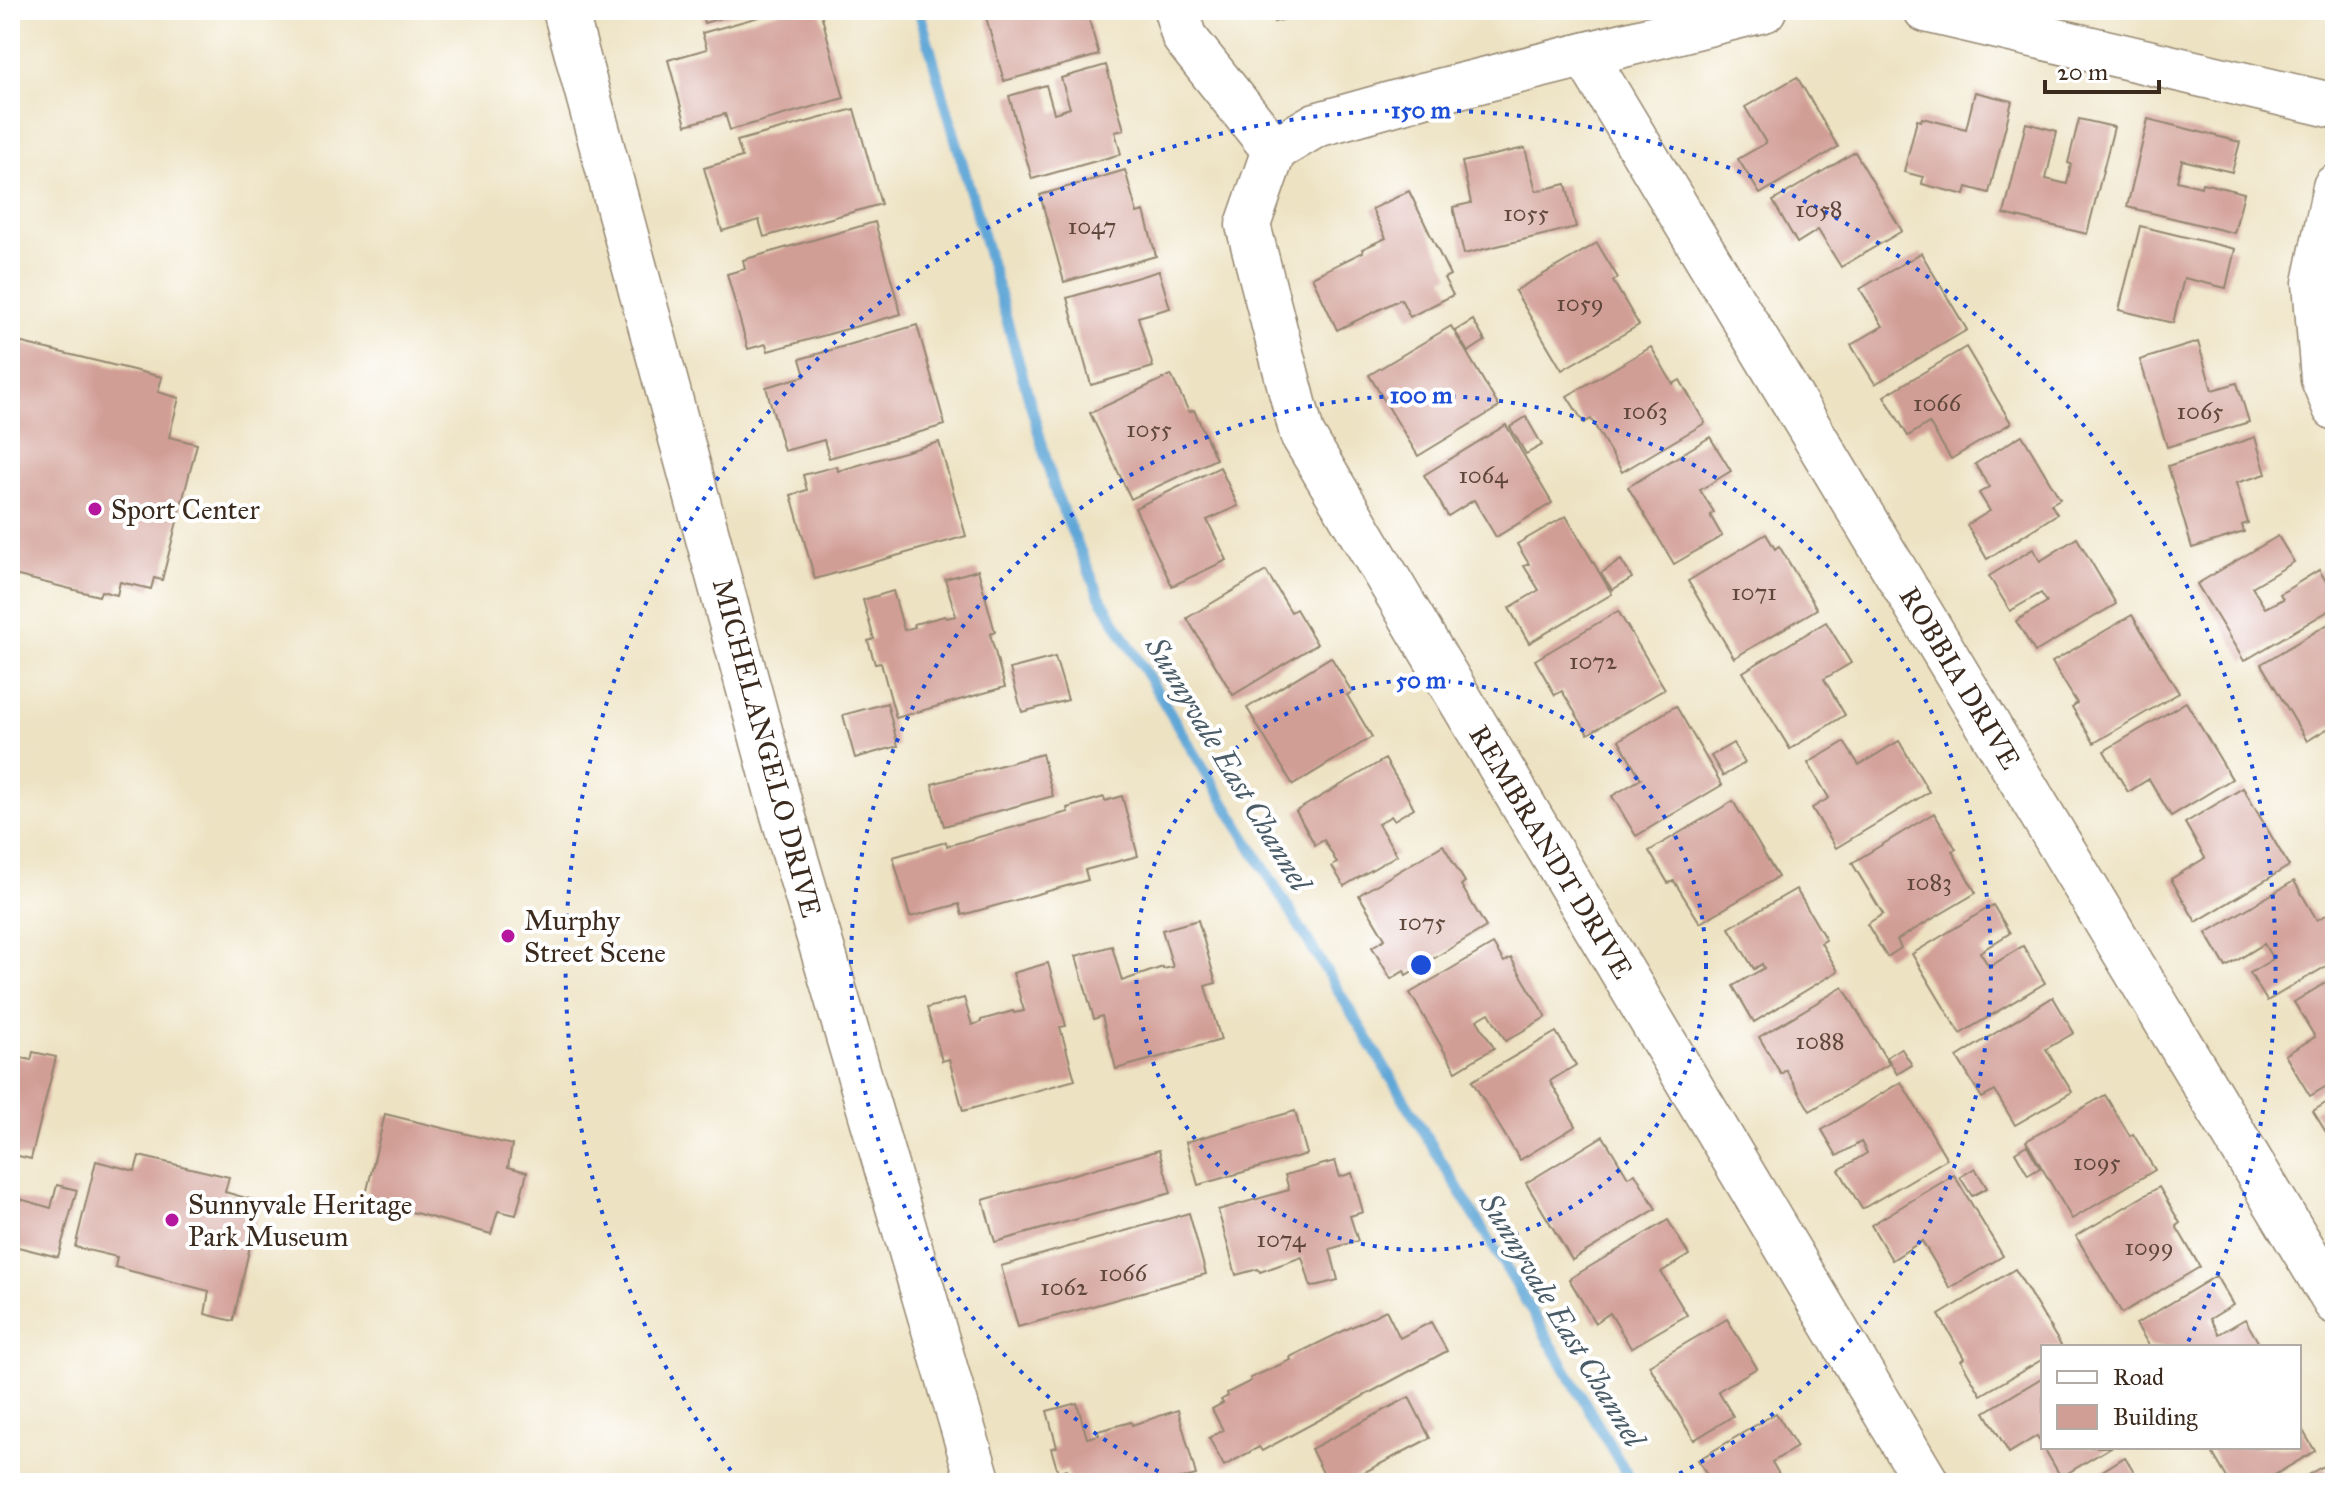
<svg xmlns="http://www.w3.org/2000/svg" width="2345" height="1493" font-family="'IM FELL Great Primer',serif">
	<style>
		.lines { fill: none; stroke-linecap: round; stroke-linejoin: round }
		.stream { stroke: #60a7d7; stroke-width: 11 }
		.building { fill: #d19e95 }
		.minor-casing { stroke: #948670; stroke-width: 47 }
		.minor { stroke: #fff; stroke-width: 44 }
		.ring { fill: none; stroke: #1d4ed8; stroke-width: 4; stroke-dasharray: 4 8 }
		.poi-dot { fill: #b5179e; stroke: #fff; stroke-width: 3 }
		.labels { text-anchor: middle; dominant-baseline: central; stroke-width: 8; stroke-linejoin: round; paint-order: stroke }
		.number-label { font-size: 24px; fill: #60473c }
		.poi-label { font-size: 28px; fill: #3b2a1e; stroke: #fff; text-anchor: start }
		.street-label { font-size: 28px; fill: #3b2a1e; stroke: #fff }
		.water-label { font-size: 30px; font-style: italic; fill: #4a5c68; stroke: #fff }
		.centre { fill: #1d4ed8; stroke: #fff; stroke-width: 4 }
		.ring-label { font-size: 24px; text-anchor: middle; font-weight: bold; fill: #1d4ed8; stroke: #fff; stroke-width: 8; stroke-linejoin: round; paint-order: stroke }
	</style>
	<rect width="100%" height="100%" fill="#fff"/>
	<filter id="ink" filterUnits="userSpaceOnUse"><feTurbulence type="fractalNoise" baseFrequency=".0125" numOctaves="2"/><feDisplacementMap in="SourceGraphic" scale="16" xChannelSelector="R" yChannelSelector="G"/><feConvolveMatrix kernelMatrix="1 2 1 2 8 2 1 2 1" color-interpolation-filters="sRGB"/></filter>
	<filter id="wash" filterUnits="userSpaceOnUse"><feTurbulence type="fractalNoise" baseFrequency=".006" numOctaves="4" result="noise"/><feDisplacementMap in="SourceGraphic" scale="32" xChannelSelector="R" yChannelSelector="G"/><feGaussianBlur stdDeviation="1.8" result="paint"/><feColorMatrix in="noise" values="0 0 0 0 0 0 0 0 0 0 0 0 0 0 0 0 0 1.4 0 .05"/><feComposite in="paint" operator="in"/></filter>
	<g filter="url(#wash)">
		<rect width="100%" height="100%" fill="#ede2c2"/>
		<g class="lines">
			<polyline class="stream" points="919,10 1056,494 1100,597 1514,1281 1632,1483"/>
		</g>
		<g id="blocks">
			<g class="building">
				<polygon points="701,10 747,10 747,11 704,23"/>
				<polygon points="784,10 820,10 844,98 730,130 725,114 686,125 668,60 707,49 702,33"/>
				<polygon points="984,10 1077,10 1078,15 1087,12 1099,55 1004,81"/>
				<polygon points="1270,10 1315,10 1315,11 1274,22"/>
				<polygon points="10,15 20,17 11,53 10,53"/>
				<polygon points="1106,65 1124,130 1115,132 1121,154 1032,179 1009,96 1046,85 1054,113 1070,108 1061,78"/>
				<polygon points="1797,77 1838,147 1760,194 1738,159 1766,143 1745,107"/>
				<polygon points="1975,92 2012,101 1989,193 1967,187 1965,195 1922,184 1923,177 1904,172 1917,120 1921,121 1922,118 1966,129"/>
				<polygon points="854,109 881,204 764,237 759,220 722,231 704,168 742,157 737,141"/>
				<polygon points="2079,119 2114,127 2087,234 2004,214 2026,123 2057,131 2046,179 2067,184 2071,164 2068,163"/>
				<polygon points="2148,119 2240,142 2232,172 2182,160 2177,181 2201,187 2202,183 2244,193 2234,233 2127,207"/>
				<polygon points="1525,148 1536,191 1566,184 1576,227 1464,254 1453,207 1471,203 1462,162"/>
				<polygon points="1855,152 1902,231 1841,267 1818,230 1797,243 1773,201"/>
				<polygon points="1125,170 1137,213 1144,211 1156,256 1064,282 1040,195"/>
				<polygon points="1409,191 1450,275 1444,278 1453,295 1410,317 1401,299 1337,330 1312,277 1363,252 1362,249 1386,238 1372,209"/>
				<polygon points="875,222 901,314 768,351 766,344 748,349 727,274 745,269 743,260"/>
				<polygon points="2140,226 2235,249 2226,288 2184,278 2173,323 2119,310"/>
				<polygon points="1597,243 1618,278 1613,281 1639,325 1562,370 1515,291"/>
				<polygon points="1921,253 1967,330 1875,384 1851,345 1883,326 1860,289"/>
				<polygon points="1159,271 1170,308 1138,317 1153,367 1091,385 1067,298"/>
				<polygon points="1473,320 1485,341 1468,352 1455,331"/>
				<polygon points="917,325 945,425 829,458 824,440 784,451 766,387 805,376 800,359"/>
				<polygon points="1451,326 1499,407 1418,456 1369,375"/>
				<polygon points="10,340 162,377 158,392 179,398 169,437 197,444 162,580 154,578 151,589 120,582 117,595 101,591 99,596 10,574"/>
				<polygon points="2198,342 2212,390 2237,383 2249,422 2167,447 2140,360"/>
				<polygon points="1651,347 1673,384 1680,380 1705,423 1622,472 1591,419 1584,423 1567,396"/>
				<polygon points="1966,347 2011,423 1951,459 1929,423 1908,436 1884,396"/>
				<polygon points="1171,375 1189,412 1194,410 1216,459 1131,499 1090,413"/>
				<polygon points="1526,417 1542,445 1526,454 1510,427"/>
				<polygon points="1506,425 1552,503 1496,537 1474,500 1448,516 1424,475"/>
				<polygon points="2022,435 2060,499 2051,504 2057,514 1987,559 1967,525 1990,511 1979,493 1989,487 1975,464"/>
				<polygon points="1710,437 1731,471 1700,490 1714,512 1710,515 1722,536 1674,564 1628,487"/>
				<polygon points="2255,437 2266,474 2236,483 2248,523 2242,525 2244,532 2192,548 2168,466"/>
				<polygon points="939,442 966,536 815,579 791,495 807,490 803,475 837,466 838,471"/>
				<polygon points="1220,467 1238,506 1207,520 1227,560 1172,586 1135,508"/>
				<polygon points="1566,516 1612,594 1529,643 1509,608 1539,590 1524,566 1529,564 1517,544"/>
				<polygon points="1766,534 1775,549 1779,546 1817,609 1734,658 1688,581"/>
				<polygon points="2278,536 2294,562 2252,587 2265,608 2283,599 2280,594 2319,570 2335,596 2335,607 2244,661 2197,584"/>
				<polygon points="2077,538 2116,604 2035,652 2016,621 2047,602 2041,593 2010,611 1989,576 2033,549 2040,561"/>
				<polygon points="1621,560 1632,578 1612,590 1601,573"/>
				<polygon points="978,570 995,632 990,634 1005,687 896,718 881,663 875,664 868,641 874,639 863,600 893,591 904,630 915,627 914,624 945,616 946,618 956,616 945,579"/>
				<polygon points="1266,571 1291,612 1296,609 1317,644 1233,695 1187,618"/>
				<polygon points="1618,611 1665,689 1588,734 1562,691 1555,695 1535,660"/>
				<polygon points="2132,615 2179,693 2094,743 2072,707 2077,703 2052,662"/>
				<polygon points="2335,620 2335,671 2327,675 2335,688 2335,724 2307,741 2261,664"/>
				<polygon points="1826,622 1851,663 1824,679 1845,715 1790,749 1743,672"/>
				<polygon points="1055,657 1068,700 1022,712 1010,669"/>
				<polygon points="1331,657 1352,692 1347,695 1372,737 1293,785 1247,708"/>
				<polygon points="2186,702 2232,779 2171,816 2149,779 2128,792 2104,751"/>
				<polygon points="887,703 898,746 855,758 843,715"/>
				<polygon points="1676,706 1722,785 1636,836 1612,796 1641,779 1619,740"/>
				<polygon points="1899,741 1929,792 1836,848 1812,808 1829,798 1808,763 1844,742 1859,765"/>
				<polygon points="1733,743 1745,763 1723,776 1711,756"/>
				<polygon points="1042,754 1053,796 944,826 932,784"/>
				<polygon points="1385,759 1414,808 1394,820 1391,816 1378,824 1397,855 1344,886 1332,866 1337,863 1324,840 1315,845 1296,811"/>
				<polygon points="2243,788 2289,866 2196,922 2171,879 2205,858 2185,823"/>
				<polygon points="1122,796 1138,856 1085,870 1088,880 962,915 959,904 910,917 893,857 946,842 947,846 1068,812 1067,808 1104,797 1105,801"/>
				<polygon points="1733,801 1778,877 1700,923 1674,881 1668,883 1649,851"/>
				<polygon points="1934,813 1956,849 1952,851 1976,893 1897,940 1901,948 1887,957 1867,924 1883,914 1852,863"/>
				<polygon points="1443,845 1465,882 1461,885 1486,927 1406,975 1404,971 1391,979 1372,947 1385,939 1359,895"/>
				<polygon points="2294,881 2317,920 2335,910 2335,961 2267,1001 2250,973 2273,959 2264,944 2226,967 2206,933"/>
				<polygon points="1796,889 1826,940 1821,943 1838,971 1754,1022 1733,986 1764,968 1762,964 1754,969 1729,928"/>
				<polygon points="1993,905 2010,933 1980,952 1989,967 2023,946 2045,983 1960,1034 1912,954"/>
				<polygon points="1198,920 1216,983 1205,986 1221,1040 1116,1069 1102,1016 1094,1019 1076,956 1112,946 1122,981 1163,967 1163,969 1173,967 1162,930"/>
				<polygon points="1493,944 1504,962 1511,958 1546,1017 1506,1041 1489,1013 1477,1020 1494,1048 1456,1071 1410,993"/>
				<polygon points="1048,963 1066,1026 1060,1027 1075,1080 963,1111 949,1059 942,1061 927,1008 964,998 972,1025 981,1022 981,1020 1013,1011 1014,1013 1024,1011 1013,973"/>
				<polygon points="2335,977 2335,1081 2310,1096 2285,1055 2315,1037 2294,1002"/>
				<polygon points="1843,987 1889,1064 1810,1111 1786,1070 1781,1074 1759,1037"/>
				<polygon points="2053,997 2074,1033 2046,1049 2072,1092 2015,1125 1995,1091 1982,1098 1957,1057"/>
				<polygon points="1556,1032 1576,1065 1550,1081 1576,1126 1520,1160 1472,1081"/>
				<polygon points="1901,1048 1912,1065 1897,1074 1887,1057"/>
				<polygon points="33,1052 56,1057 31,1159 10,1154 10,1055 31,1060"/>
				<polygon points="1901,1082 1947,1159 1862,1209 1839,1170 1867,1153 1861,1142 1837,1156 1822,1130"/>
				<polygon points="2105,1095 2130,1136 2133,1134 2155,1170 2072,1219 2026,1141"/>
				<polygon points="2335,1097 2335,1147 2313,1111"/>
				<polygon points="1295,1111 1307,1154 1198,1185 1186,1142"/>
				<polygon points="385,1114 512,1145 508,1167 527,1172 516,1215 498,1211 491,1234 365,1199"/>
				<polygon points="1603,1136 1628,1177 1635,1173 1656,1209 1572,1260 1526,1183"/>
				<polygon points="2027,1145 2040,1168 2028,1175 2015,1152"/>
				<polygon points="1159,1150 1171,1193 995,1242 983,1200"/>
				<polygon points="139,1156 229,1177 225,1192 260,1202 233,1321 205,1314 209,1291 115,1267 117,1257 75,1247 96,1161 135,1171"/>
				<polygon points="1335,1161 1340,1177 1352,1173 1363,1212 1350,1216 1358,1241 1330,1249 1338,1280 1311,1287 1302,1257 1260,1272 1258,1269 1236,1275 1218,1210 1289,1190 1285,1175"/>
				<polygon points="1975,1168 1987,1188 1972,1196 1960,1177"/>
				<polygon points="1954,1175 2003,1256 1950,1288 1922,1241 1892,1260 1871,1225"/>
				<polygon points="57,1185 77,1190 58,1257 10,1245 10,1196 51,1208"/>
				<polygon points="2159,1187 2180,1223 2176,1226 2200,1267 2122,1313 2076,1236"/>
				<polygon points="1189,1213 1206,1274 1018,1327 1001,1266"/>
				<polygon points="1668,1220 1689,1255 1661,1272 1687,1315 1631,1348 1610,1313 1595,1323 1569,1279"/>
				<polygon points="2015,1269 2062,1347 2043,1347 2043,1359 1981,1395 1961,1361 1964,1358 1939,1315"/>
				<polygon points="2216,1276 2233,1305 2210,1319 2219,1334 2245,1319 2261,1347 2150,1347 2136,1324"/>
				<polygon points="1386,1310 1400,1338 1431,1322 1447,1351 1262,1451 1259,1447 1224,1466 1209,1438 1223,1430 1212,1409 1223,1403 1221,1400 1228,1396 1227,1393 1251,1381 1250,1378 1291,1360 1290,1357"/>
				<polygon points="1727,1319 1757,1368 1718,1391 1733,1416 1694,1440 1649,1365"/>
				<polygon points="2043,1377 2043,1447 2111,1447 2061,1477 2037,1436 2009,1453 1985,1412"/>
				<polygon points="1409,1397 1430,1438 1344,1483 1328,1483 1311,1449"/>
				<polygon points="1077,1403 1087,1438 1099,1435 1098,1431 1131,1422 1132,1425 1178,1410 1196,1475 1166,1483 1070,1483 1067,1469 1058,1472 1051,1448 1057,1447 1047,1411"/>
				<polygon points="1776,1413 1797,1447 1772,1462 1784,1483 1712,1483 1698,1460"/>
				<polygon points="2299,1424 2315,1451 2261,1483 2230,1483 2209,1447 2299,1447"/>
				<polygon points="2125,1457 2141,1483 2083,1483"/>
				<polygon points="2323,1466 2334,1483 2294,1483"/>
			</g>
		</g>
	</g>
	<g filter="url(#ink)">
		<use href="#blocks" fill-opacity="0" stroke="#948670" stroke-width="2"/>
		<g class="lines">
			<defs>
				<g id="minor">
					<polyline points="565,10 781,808 979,1483"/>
					<polyline points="1176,10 1184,37 1274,150"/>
					<polyline points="1926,10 2335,106"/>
					<polyline points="1585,55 2335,1302"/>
					<polyline points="1274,150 1248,225 1302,434 1927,1483"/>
					<polyline points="1274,150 1316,125 1427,94 1764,10"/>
					<polyline points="2335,187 2315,283 2323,379 2335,408"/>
				</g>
			</defs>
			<use href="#minor" class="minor-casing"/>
			<use href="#minor" class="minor"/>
		</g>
	</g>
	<g class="ring">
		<circle cx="1421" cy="965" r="285"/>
		<path d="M1180 1482A570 570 0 1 1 1662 1482"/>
		<path d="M738 1480A855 855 0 1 1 2186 1346"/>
	</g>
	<g class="poi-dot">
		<circle cx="95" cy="509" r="8"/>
		<circle cx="508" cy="936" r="8"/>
		<circle cx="172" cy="1220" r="8"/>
	</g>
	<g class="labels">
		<g class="number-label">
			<text x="1819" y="209">1058</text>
			<text x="1526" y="213">1055</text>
			<text x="1092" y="226">1047</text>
			<text x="1580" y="303">1059</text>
			<text x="1937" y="403">1066</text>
			<text x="1645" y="411">1063</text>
			<text x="2200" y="411">1065</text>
			<text x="1149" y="429">1055</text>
			<text x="1483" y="475">1064</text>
			<text x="1754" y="592">1071</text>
			<text x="1593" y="661">1072</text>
			<text x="1929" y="882">1083</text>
			<text x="1422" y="922">1075</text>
			<text x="1820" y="1041">1088</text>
			<text x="2097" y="1162">1095</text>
			<text x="1281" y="1239">1074</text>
			<text x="2149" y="1247">1099</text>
			<text x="1123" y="1273">1066</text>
			<text x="1064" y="1287">1062</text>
		</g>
		<g class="poi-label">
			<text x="111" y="509">Sport Center</text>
			<text x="524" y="920">Murphy<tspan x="524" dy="32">Street Scene</tspan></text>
			<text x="188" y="1204">Sunnyvale Heritage<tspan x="188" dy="32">Park Museum</tspan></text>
		</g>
		<g class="street-label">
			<text transform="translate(1960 678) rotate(59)">ROBBIA DRIVE</text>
			<text transform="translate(767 748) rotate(75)">MICHELANGELO DRIVE</text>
			<text transform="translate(1551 852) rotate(59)">REMBRANDT DRIVE</text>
		</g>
		<g class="water-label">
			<text transform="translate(1228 764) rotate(59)">Sunnyvale East Channel</text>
			<text transform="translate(1562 1320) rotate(59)">Sunnyvale East Channel</text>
		</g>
	</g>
	<circle cx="1421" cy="965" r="12" class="centre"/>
	<g class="ring-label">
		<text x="1421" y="118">150 m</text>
		<text x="1421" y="403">100 m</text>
		<text x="1421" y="688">50 m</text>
	</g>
	<rect width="2345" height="1493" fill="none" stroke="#fff" stroke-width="40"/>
	<rect x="2041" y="1345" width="260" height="104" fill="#ffffff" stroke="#b1aaa5" stroke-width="2"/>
	<rect x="2057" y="1371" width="40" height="12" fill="#ffffff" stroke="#b1aaa5" stroke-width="2"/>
	<text x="2113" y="1385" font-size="24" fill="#3b2a1e">Road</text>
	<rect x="2057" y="1405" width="40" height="24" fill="#d19e95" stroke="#b1aaa5" stroke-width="2"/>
	<text x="2113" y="1425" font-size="24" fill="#3b2a1e">Building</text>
	<path d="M2045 80v12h114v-12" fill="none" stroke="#3b2a1e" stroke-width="4"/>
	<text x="2057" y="80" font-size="24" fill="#3b2a1e" stroke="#ffffff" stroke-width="6" paint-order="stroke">20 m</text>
</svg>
